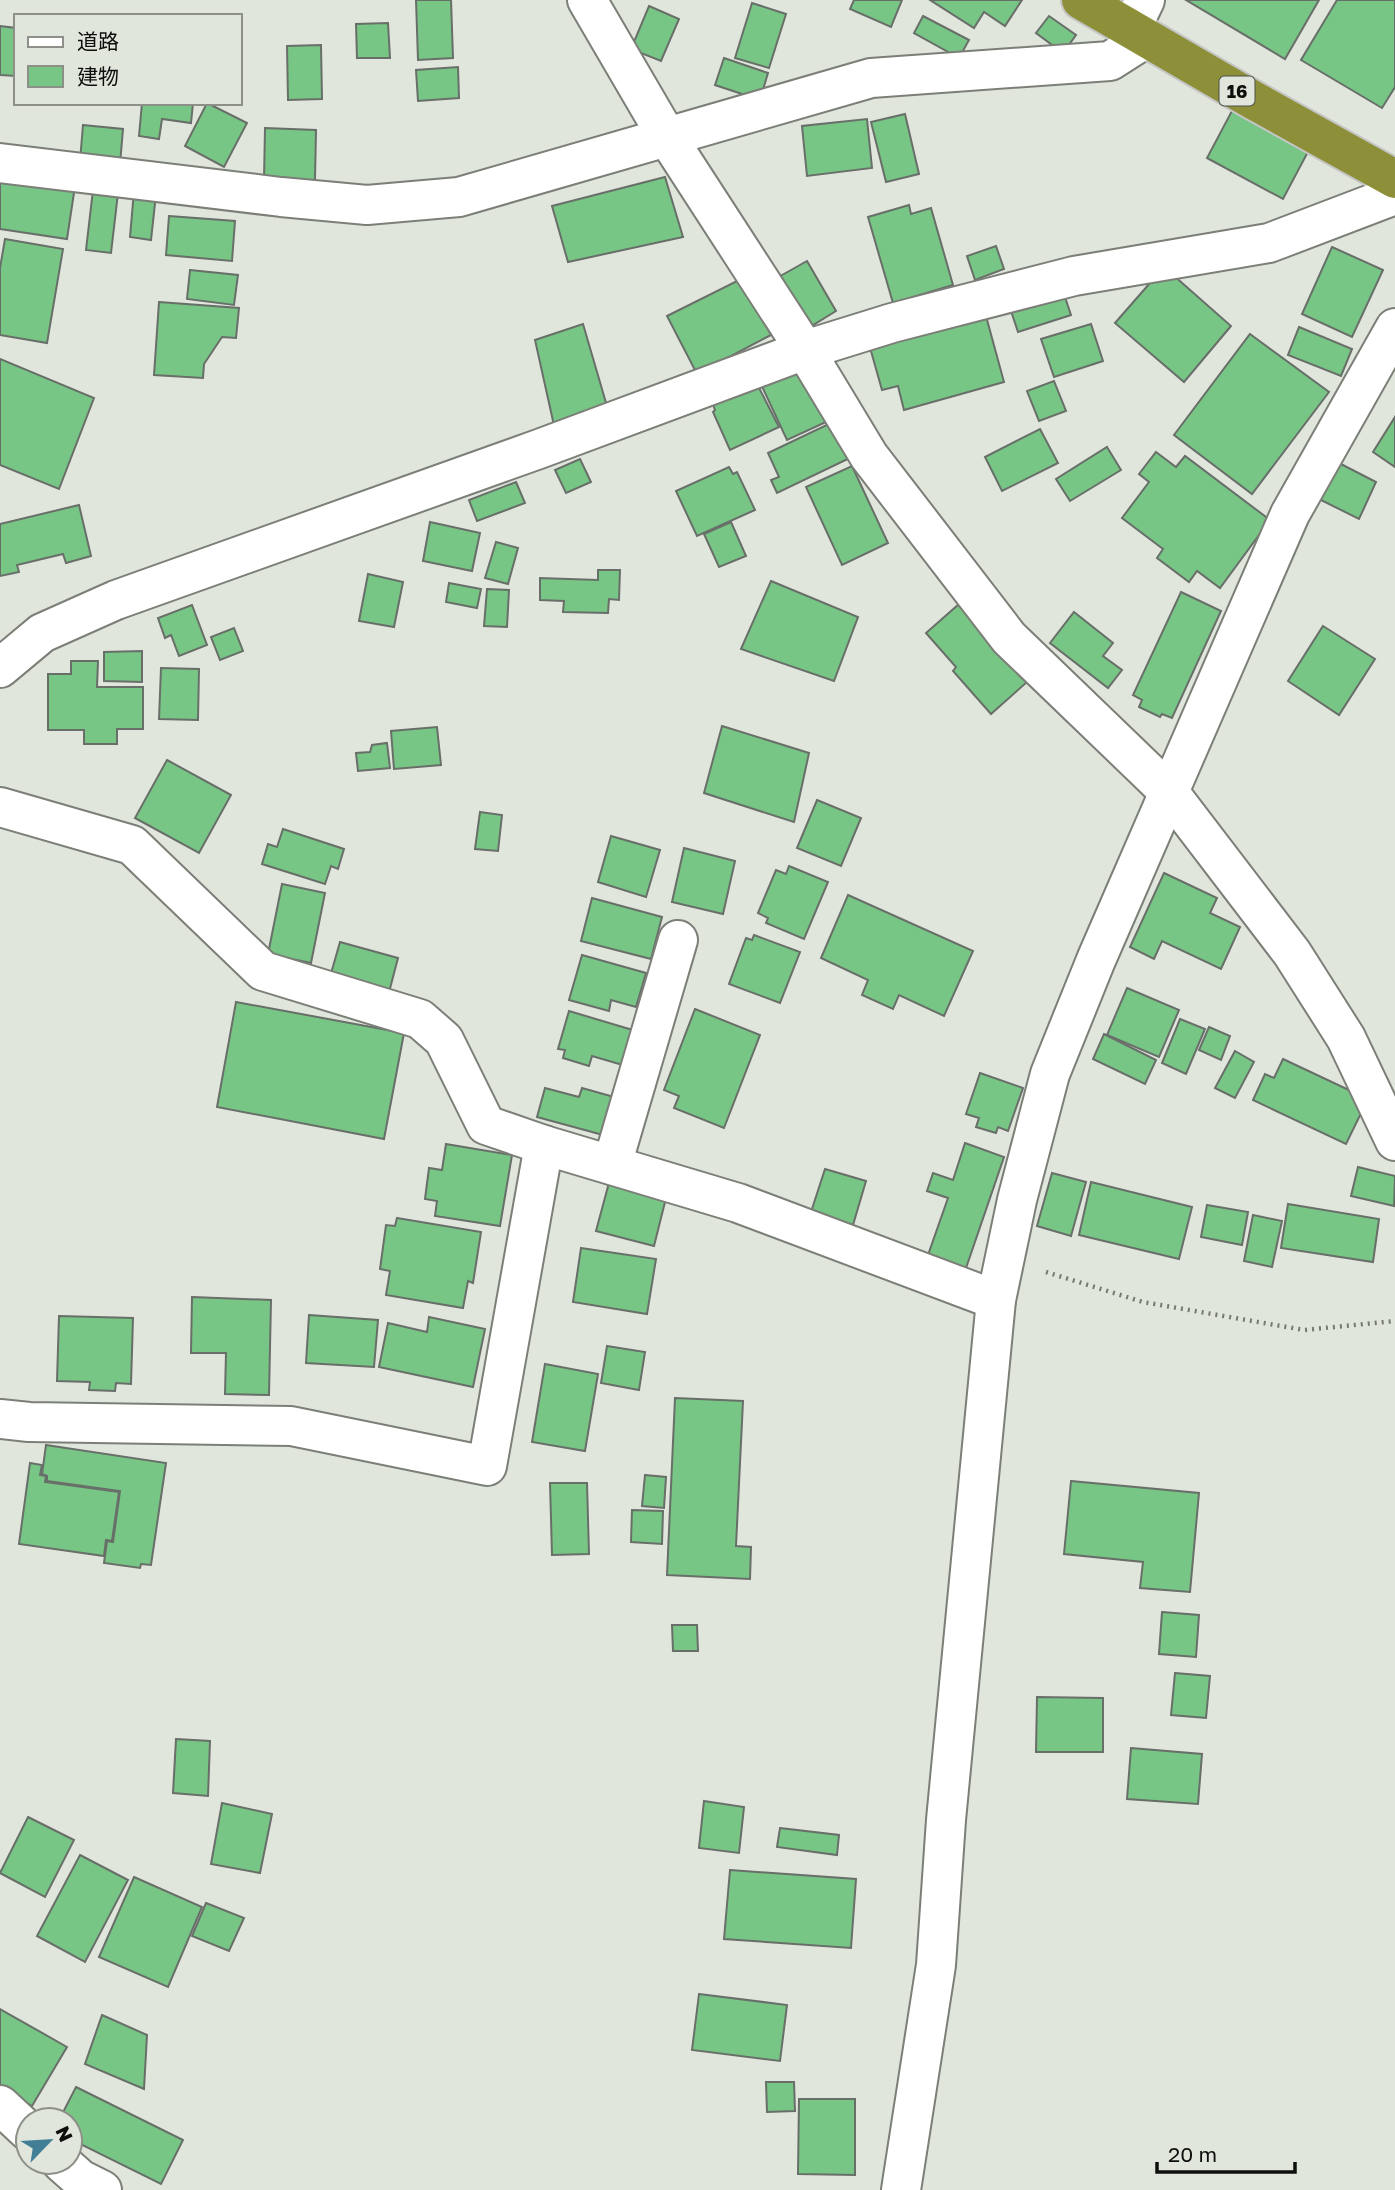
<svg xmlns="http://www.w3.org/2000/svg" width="1395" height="2190" font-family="'Golos Text','Noto Sans JP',sans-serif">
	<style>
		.building { fill: #78c686; stroke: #686f69; stroke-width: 2 }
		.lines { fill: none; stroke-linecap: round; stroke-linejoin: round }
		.street-casing { stroke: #7b7f77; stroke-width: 42 }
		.highway-casing { stroke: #c5c5c5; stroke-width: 42 }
		.path { stroke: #757973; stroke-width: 4.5; stroke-dasharray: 2 5; stroke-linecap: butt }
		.street { stroke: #fff; stroke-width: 38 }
		.highway { stroke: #8d9039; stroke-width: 38 }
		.labels { text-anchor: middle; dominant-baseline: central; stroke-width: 7; stroke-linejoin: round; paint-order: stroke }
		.shield { fill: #e1e6dd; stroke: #4d504b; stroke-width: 2 }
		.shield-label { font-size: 18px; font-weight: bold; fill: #0d0f0c }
	</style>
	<rect width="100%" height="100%" fill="#e1e6dd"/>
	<g class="building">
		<polygon points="416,0 451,0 453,58 418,60"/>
		<polygon points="854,0 902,0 891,27 850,9"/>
		<polygon points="930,0 1022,0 1005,26 984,12 974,28"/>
		<polygon points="1186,0 1319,0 1285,59"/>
		<polygon points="1337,0 1395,0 1395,87 1382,108 1301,60"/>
		<polygon points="752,3 786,14 769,68 735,58"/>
		<polygon points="649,6 679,19 661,61 631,49"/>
		<polygon points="923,16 969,40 959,58 914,33"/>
		<polygon points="1049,16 1076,35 1063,53 1036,33"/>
		<polygon points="388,23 390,58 357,58 356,24"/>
		<polygon points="0,26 16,28 16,76 0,75"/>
		<polygon points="321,45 322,99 288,100 287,46"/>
		<polygon points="724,58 768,73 760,100 715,85"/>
		<polygon points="458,67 459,98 418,101 416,70"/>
		<polygon points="142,103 193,103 191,123 162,119 159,139 139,136"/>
		<polygon points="207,103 247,123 224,167 185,146"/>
		<polygon points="1234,107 1310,148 1283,199 1207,158"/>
		<polygon points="905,114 919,174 886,182 871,122"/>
		<polygon points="867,119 872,168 807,176 802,126"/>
		<polygon points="83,125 123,129 120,164 80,161"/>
		<polygon points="265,128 316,130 315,180 264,179"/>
		<polygon points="0,174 75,186 67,239 0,229"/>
		<polygon points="665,177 683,237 568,262 552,206"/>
		<polygon points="93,190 118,193 111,253 86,250"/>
		<polygon points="134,191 156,194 151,240 130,237"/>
		<polygon points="909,205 911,214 931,208 953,285 893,303 868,217"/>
		<polygon points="169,216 235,221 232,261 166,255"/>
		<polygon points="5,239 63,249 47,343 0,335 0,268"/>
		<polygon points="996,246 1004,269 975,280 967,256"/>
		<polygon points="1332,247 1383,270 1352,337 1302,314"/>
		<polygon points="807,261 836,311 805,330 775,279"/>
		<polygon points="1164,267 1231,326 1184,382 1115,323"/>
		<polygon points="190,270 238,275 234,305 187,299"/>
		<polygon points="741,279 771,335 697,374 667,316"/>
		<polygon points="1061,285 1071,315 1018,332 1008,302"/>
		<polygon points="159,302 239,308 236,338 222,337 204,364 203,378 154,375"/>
		<polygon points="983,305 1004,382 904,410 898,386 882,390 867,337"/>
		<polygon points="583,324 609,413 555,430 535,340"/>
		<polygon points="1091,324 1103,361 1054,377 1041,339"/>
		<polygon points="1299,327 1352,349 1341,376 1288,355"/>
		<polygon points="1250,334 1329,392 1252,494 1174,435"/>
		<polygon points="0,359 94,398 59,489 0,465"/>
		<polygon points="799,364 826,422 787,440 760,382"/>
		<polygon points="1054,381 1066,411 1039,421 1027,391"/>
		<polygon points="756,382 779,427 730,450 713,412 715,410 712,402"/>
		<polygon points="1395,417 1395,467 1373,452"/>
		<polygon points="837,420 854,456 777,493 771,480 779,477 768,453"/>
		<polygon points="1040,429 1058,463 1002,491 985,457"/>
		<polygon points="1107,447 1121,470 1070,501 1056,479"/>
		<polygon points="1156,452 1176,467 1185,456 1270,520 1220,588 1197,571 1189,582 1157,558 1163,549 1122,518 1149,482 1139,474"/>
		<polygon points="580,459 591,482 566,493 555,470"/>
		<polygon points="1337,462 1376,482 1359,519 1319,499"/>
		<polygon points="852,466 888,543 842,565 806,487"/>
		<polygon points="729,467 733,474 737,472 755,510 697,536 676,491"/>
		<polygon points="516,482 525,503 477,521 469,500"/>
		<polygon points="79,505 91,556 66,563 63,554 17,565 19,572 0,576 0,524"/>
		<polygon points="430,522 480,533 472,571 423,561"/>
		<polygon points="731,522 746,556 719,567 704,534"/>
		<polygon points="496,542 518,548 508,584 485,578"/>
		<polygon points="598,570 620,570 619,600 609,599 608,613 563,612 564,601 540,600 540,578 598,580"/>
		<polygon points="368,574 403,582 394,627 359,621"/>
		<polygon points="771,581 858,617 834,681 741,649"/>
		<polygon points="449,583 481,589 477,608 446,602"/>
		<polygon points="487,589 509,590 507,627 484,626"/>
		<polygon points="1181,592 1221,611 1172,718 1162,714 1160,717 1139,707 1142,700 1133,695"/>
		<polygon points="967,597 1036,674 991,714 953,671 956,667 926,633"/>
		<polygon points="192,605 207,645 179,656 171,635 165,638 158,618"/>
		<polygon points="1074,612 1113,643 1103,656 1122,670 1108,688 1050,643"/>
		<polygon points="1323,626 1375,659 1339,715 1288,681"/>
		<polygon points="234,628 243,651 220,660 211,637"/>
		<polygon points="142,651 142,682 104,681 104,652"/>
		<polygon points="71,661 98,661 97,687 143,687 143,729 117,729 117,744 84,744 84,730 48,730 48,674 71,674"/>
		<polygon points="161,668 199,669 198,720 159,719"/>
		<polygon points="722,726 809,753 794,822 704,793"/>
		<polygon points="437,727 441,765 394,769 391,731"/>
		<polygon points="387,743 390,768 358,771 356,753 370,752 372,745"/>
		<polygon points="167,760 231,795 199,853 135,818"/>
		<polygon points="817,800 861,818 841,866 797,848"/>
		<polygon points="480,812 502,815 498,851 475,849"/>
		<polygon points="283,829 344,849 338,869 331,866 325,884 262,864 268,844 277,847"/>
		<polygon points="611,836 660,850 646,897 598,882"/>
		<polygon points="684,848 735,861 723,914 672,902"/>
		<polygon points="789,866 828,882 804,939 766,923 768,918 758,913 776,870 786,874"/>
		<polygon points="1164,873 1217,898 1210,913 1240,927 1221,969 1162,941 1154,959 1130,947"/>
		<polygon points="282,884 325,893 311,963 268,954"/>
		<polygon points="848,895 973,951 944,1016 899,995 893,1009 862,995 868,980 821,958"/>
		<polygon points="592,898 662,917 651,959 581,941"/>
		<polygon points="754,935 800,952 780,1003 729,984 746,938 752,940"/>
		<polygon points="340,942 398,958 387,1000 328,984"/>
		<polygon points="582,955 646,973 636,1007 611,1000 609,1011 569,1000"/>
		<polygon points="1127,988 1179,1010 1159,1057 1107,1035"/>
		<polygon points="236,1002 404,1033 384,1139 217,1107"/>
		<polygon points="695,1009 760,1035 724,1128 674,1108 679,1096 664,1090"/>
		<polygon points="569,1011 636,1031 626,1066 592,1056 589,1066 563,1058 565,1050 558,1049"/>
		<polygon points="1180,1019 1205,1029 1186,1074 1162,1063"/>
		<polygon points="1209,1027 1230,1036 1221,1060 1199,1050"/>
		<polygon points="1104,1034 1156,1060 1145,1084 1093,1059"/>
		<polygon points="1235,1051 1254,1062 1235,1098 1215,1088"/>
		<polygon points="1283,1059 1368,1099 1346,1144 1253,1100 1265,1074 1274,1078"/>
		<polygon points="980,1073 1023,1088 1008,1131 998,1127 996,1133 976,1127 979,1118 966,1114"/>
		<polygon points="545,1088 579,1097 582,1088 614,1097 603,1135 537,1117"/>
		<polygon points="965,1143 1004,1157 965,1271 927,1258 948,1198 927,1191 933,1173 953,1180"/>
		<polygon points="446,1144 512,1155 500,1226 435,1216 437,1201 425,1199 429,1168 442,1170"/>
		<polygon points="1358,1167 1395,1176 1394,1206 1351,1196"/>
		<polygon points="825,1169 866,1181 853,1225 811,1212"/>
		<polygon points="1052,1173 1086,1182 1071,1236 1037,1226"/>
		<polygon points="610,1179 667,1194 654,1246 596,1231"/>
		<polygon points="1091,1182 1192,1207 1179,1259 1079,1235"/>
		<polygon points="1288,1204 1379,1219 1373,1262 1281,1248"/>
		<polygon points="1207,1205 1248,1212 1242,1245 1201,1237"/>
		<polygon points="1253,1215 1282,1221 1272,1267 1244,1261"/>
		<polygon points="397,1218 481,1232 473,1283 468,1281 463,1308 386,1295 390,1271 380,1269 386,1225 395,1226"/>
		<polygon points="581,1248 656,1259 647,1314 573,1302"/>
		<polygon points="192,1297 271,1300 269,1395 225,1394 226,1353 191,1353"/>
		<polygon points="309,1315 378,1320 374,1367 306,1363"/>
		<polygon points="59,1316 133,1318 131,1384 116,1383 115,1391 89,1390 90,1382 57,1381"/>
		<polygon points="429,1317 485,1329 473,1387 379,1367 388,1323 427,1332"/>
		<polygon points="607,1346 645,1352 639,1390 601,1383"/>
		<polygon points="545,1364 598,1374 585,1451 532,1442"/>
		<polygon points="675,1398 743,1401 736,1546 751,1547 750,1579 667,1575"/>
		<polygon points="46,1445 166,1463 151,1565 141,1564 140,1568 104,1563 107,1541 113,1542 120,1491 47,1481 47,1476 42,1474"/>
		<polygon points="30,1463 42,1465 40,1475 46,1476 45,1482 119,1492 112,1541 106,1540 104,1556 19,1544"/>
		<polygon points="645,1475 666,1477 664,1508 642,1506"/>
		<polygon points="1071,1481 1199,1493 1190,1592 1140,1588 1143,1562 1064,1554"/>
		<polygon points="550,1483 587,1483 589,1554 552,1555"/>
		<polygon points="632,1510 663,1511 662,1544 631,1542"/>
		<polygon points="1162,1612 1199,1615 1196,1657 1159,1654"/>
		<polygon points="672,1625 697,1625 698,1651 673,1651"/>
		<polygon points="1175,1673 1210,1676 1206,1718 1171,1715"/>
		<polygon points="1037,1697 1103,1698 1103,1752 1036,1752"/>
		<polygon points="176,1739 210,1741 208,1796 173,1793"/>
		<polygon points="1131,1748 1202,1754 1198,1804 1127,1799"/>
		<polygon points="704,1801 744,1807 739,1853 699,1848"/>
		<polygon points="222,1803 272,1814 260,1873 211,1864"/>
		<polygon points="28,1817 74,1840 45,1897 0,1873"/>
		<polygon points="780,1828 839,1835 837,1855 777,1847"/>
		<polygon points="80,1855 128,1880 85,1962 37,1936"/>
		<polygon points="730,1870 856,1879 851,1948 724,1939"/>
		<polygon points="134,1877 202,1907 168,1987 99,1957"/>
		<polygon points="206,1903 244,1918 229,1951 192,1936"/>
		<polygon points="699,1994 787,2005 780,2061 692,2050"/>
		<polygon points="0,2009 67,2047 32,2106 0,2087"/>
		<polygon points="102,2015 147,2035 144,2089 85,2064"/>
		<polygon points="766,2082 794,2082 795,2111 767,2112"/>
		<polygon points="76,2087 183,2140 161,2184 70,2139 70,2120 59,2120"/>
		<polygon points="799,2099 855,2099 855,2175 798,2174"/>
	</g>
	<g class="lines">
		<defs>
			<g id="street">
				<polyline points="587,0 667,137 805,350 869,456 1009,638 1169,792 1292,953 1346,1038 1395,1141"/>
				<polyline points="1131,29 1145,0"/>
				<polyline points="0,163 281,197 367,205 459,197 871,78 1110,61 1146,38"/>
				<polyline points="0,668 42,633 116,600 539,449 805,350 892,323 1074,276 1269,243 1395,195"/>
				<polyline points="0,807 132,845 263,971 420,1019 444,1040 486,1125 544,1145 738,1203 996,1300"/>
				<polyline points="612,1165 678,940"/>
				<polyline points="0,1419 29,1422 291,1426 487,1466 544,1145"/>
				<polyline points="0,2105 28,2131"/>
				<polyline points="61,2162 80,2179 102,2190"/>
				<polyline points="901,2190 936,1965 946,1820 996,1300 1017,1200 1050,1074 1096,960 1290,514 1395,328"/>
			</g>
			<polyline id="highway" points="1081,0 1253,100 1395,179"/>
		</defs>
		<use href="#street" class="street-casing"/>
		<use href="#highway" class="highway-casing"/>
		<polyline class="path" points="1046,1272 1143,1302 1304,1330 1395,1321"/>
		<use href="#street" class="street"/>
		<use href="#highway" class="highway"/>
	</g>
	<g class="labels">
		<rect class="shield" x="1219.5" y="76.5" width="35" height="29" rx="5"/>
		<g class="shield-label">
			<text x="1237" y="91">16</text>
		</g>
	</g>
	<rect x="14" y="14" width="228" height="91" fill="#e1e6dd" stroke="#8c9089" stroke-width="2"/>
	<rect x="28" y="37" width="35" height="10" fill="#ffffff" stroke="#8c9089" stroke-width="2"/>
	<text x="77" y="49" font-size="21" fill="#0d0f0c">道路</text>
	<rect x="28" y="66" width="35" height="21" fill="#78c686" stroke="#8c9089" stroke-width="2"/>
	<text x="77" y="84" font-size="21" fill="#0d0f0c">建物</text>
	<g transform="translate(49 2141) rotate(65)"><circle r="33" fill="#e1e6dd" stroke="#8c9089" stroke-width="2"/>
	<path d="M0-5L12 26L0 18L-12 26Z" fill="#427f96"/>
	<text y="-10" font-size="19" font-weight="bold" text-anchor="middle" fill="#0d0f0c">N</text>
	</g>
	<path d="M1157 2162v10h138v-10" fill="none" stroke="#0d0f0c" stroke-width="3.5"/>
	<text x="1168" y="2162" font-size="21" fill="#0d0f0c" stroke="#e1e6dd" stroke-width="5" paint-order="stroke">20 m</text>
</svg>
